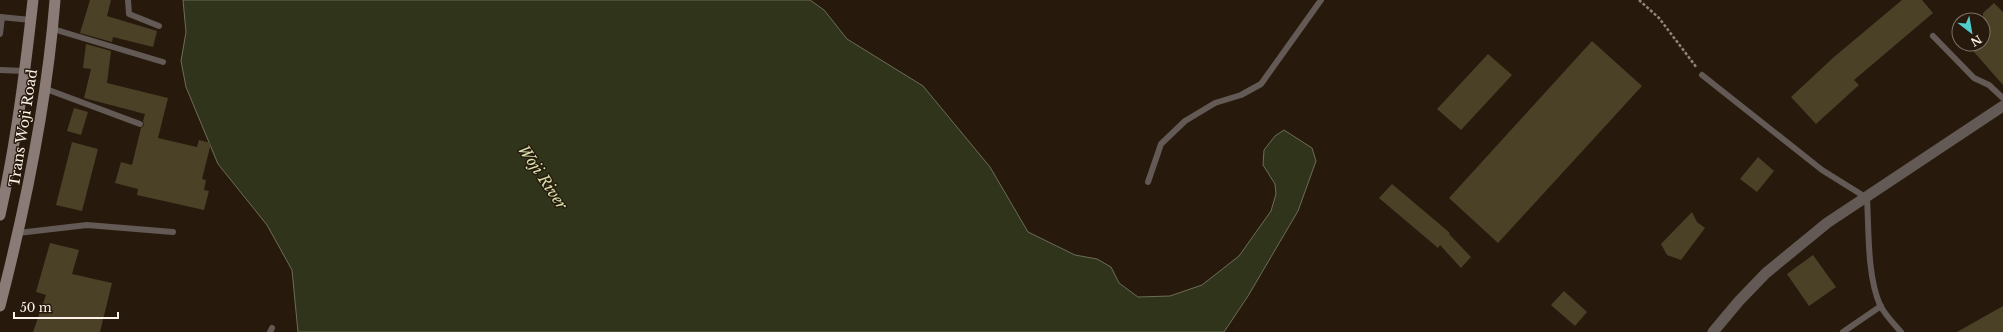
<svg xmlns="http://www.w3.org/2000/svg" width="2003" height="332" font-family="'Libre Baskerville',serif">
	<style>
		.water { fill: #2f341a; stroke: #6c6d58 }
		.building { fill: #4a4126 }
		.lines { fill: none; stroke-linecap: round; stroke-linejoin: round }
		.path { stroke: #91867b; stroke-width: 2.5; stroke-dasharray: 3 2; stroke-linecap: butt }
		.service { stroke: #635955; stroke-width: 6 }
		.minor { stroke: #635955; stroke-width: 11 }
		.secondary { stroke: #8a7b76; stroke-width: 11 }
		.labels { text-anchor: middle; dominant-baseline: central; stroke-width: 3; stroke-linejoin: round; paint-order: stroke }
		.street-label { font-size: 14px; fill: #fcf3ea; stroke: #271a0d }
		.water-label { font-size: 15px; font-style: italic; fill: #d8e4ad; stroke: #271a0d }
	</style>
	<rect width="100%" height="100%" fill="#271a0d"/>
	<polygon class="water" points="183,0 810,0 824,10 847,39 923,86 990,167 1028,232 1075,255 1097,259 1111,267 1119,283 1138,297 1170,296 1202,285 1239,256 1271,211 1276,194 1275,184 1263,165 1264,150 1275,136 1284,130 1312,148 1316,161 1298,211 1248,296 1224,332 298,332 292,270 267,225 218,164 186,87 181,61 186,32"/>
	<g class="building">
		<polygon points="90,0 111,0 107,16 157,31 153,47 113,37 112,42 80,33"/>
		<polygon points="1902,0 1922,0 1933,13 1854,80 1859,85 1816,124 1791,97 1834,57"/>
		<polygon points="1994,3 2003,12 2003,85 1967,44 1983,44 1983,13"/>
		<polygon points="1592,41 1642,86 1498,243 1449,198"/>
		<polygon points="86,44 111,51 107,83 168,98 158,138 197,147 199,140 211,143 202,179 206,180 204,190 209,191 204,210 137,195 138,189 115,183 121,162 132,165 141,128 144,125 143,121 145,114 84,98 91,69 83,68"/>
		<polygon points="1488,54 1512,75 1461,130 1437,109"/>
		<polygon points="74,108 88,112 81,135 67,131"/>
		<polygon points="72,142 98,149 82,211 56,205"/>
		<polygon points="1758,157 1774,171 1757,192 1740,179"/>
		<polygon points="1392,184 1450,233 1449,234 1471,257 1461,268 1440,245 1438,248 1379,198"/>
		<polygon points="1692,212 1697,222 1705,228 1681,260 1667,255 1661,244"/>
		<polygon points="50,243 79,250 72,274 112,283 100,332 33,332 46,295 36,292"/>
		<polygon points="1813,255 1836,287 1809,306 1787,274"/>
		<polygon points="1564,291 1587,312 1575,326 1551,305"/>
		<polygon points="2003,306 2003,332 1957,332"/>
	</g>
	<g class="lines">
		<polyline class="path" points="1639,0 1659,18 1697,68"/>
		<g class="service">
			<polyline points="128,0 129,14 159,26"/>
			<polyline points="0,17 31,20"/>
			<polyline points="53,29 163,62"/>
			<polyline points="0,34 2,17"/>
			<polyline points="1933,36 1974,78 1989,85 2003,98"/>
			<polyline points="0,70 25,71"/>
			<path d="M1702,75l120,95 45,28c2,33 0,77 13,107 5,10 14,19 21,27"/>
			<polyline points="46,89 140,124"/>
			<polyline points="1148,182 1161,144 1185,121 1215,103 1241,95 1261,84 1321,0"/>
			<polyline points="18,233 87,225 173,232"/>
			<polyline points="270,332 272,328"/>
			<polyline points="1843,332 1881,306"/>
		</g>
		<polyline class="minor" points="1713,332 1739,301 1766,273 1827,223 2003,106"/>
		<g class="secondary">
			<path d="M0,215c16,-71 25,-143 33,-215"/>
			<path d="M0,306c26,-101 47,-202 55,-306"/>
		</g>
	</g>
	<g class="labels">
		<g class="street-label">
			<text transform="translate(23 128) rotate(-81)">Trans Woji Road</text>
		</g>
		<g class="water-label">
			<text transform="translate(543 177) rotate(56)">Woji River</text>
		</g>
	</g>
	<g transform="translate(1971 32) rotate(149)"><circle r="19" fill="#271a0d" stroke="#7c7165"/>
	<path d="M0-3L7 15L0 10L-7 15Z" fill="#52cdcd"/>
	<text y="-6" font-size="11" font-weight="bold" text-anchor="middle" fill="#fcf3ea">N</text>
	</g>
	<path d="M14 312v6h104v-6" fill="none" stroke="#fcf3ea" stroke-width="2"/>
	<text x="20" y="312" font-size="12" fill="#fcf3ea" stroke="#271a0d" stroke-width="3" paint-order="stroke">50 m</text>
</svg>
